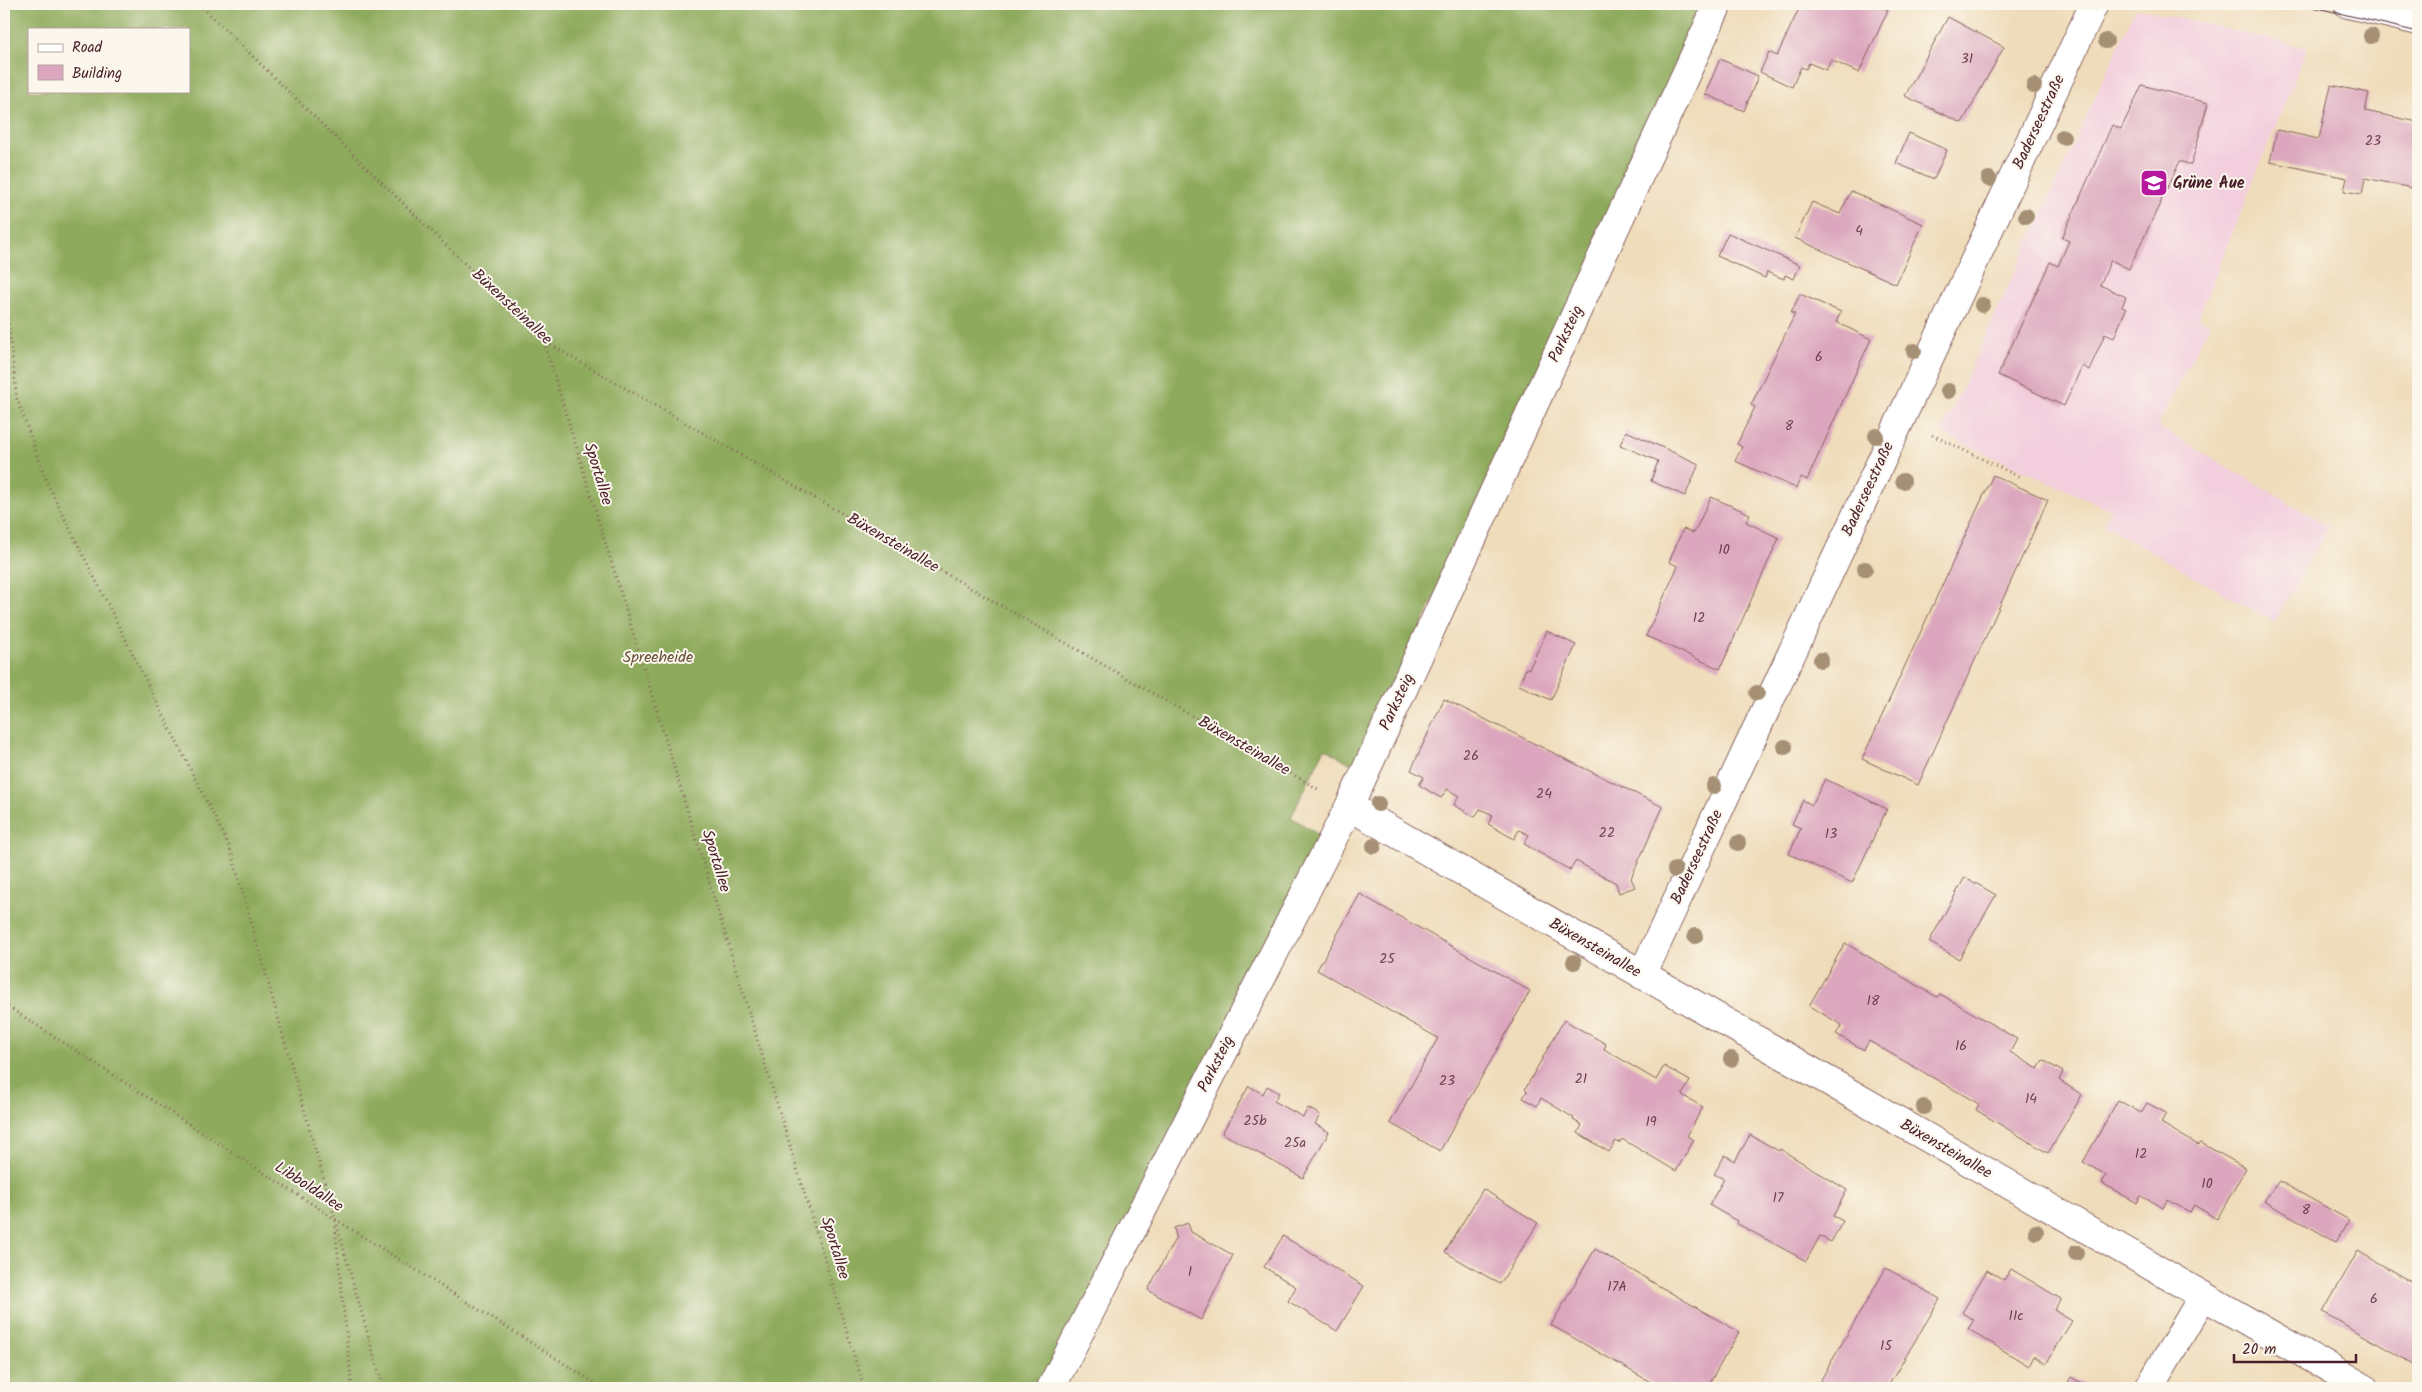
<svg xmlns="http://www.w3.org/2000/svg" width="2422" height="1392" font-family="Kalam,sans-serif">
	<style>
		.built { fill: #f3cfde }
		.forest { fill: #8eaa5c; stroke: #6c6444; fill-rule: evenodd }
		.building { fill: #dca7be }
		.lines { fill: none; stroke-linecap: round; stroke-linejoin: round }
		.minor-casing { stroke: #84615d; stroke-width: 30 }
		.major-casing { stroke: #84615d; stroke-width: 30 }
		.path { stroke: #84615d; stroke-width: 3; stroke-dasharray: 1 4; stroke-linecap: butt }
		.minor { stroke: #fff; stroke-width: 28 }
		.major { stroke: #fff; stroke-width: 28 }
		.tram { stroke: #4a1f2b; stroke-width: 1 }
		.tree { fill: #a69075 }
		.labels { text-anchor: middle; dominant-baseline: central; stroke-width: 4; stroke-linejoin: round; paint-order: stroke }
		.number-label { font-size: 14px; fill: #6e4150 }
		.street-label { font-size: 16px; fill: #4a1f2b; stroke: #fbf7ec }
		.poi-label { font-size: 16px; font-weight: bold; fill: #4a1f2b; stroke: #fbf7ec; text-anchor: start }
		.park-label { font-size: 16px; fill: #6a513d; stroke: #fbf7ec }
	</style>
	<rect width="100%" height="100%" fill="#fbf7ec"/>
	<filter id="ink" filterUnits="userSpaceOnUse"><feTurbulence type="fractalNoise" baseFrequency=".02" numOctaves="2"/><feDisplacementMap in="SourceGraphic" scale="10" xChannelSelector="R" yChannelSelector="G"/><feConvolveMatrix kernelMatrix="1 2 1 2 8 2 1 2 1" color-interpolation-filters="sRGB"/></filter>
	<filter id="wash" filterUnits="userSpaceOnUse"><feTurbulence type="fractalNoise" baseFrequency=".0096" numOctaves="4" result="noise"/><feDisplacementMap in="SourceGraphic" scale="20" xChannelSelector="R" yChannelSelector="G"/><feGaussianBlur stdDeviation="1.12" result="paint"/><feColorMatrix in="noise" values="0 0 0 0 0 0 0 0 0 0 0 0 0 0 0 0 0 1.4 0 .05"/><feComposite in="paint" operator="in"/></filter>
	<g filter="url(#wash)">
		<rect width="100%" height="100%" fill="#efdcba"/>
		<polygon class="built" points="2136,8 2307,48 2198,318 2210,324 2157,426 2329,526 2274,622 2104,525 2111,510 1941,433"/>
		<path class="forest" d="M4,4h1706l-354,763 -31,-19 -34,69 33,21 -282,550h-1038zM29,29h160v62h-160z"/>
		<g id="blocks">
			<g class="building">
				<polygon points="1801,4 1875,4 1888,10 1859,73 1831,60 1826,70 1809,63 1806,69 1801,67 1792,87 1760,72 1769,52 1777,56"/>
				<polygon points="1948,17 2004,47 1962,123 1905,96"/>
				<polygon points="1720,59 1758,76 1744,111 1705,94"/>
				<polygon points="2142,85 2208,103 2191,165 2180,161 2129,269 2111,260 2100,285 2126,297 2122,307 2126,309 2114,338 2105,334 2089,370 2082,366 2064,406 1998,375 2050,262 2058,266 2069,241 2062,238 2112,125 2121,129"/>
				<polygon points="2331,85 2369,93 2365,111 2418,122 2418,171 2415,170 2412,188 2365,178 2362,194 2344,191 2347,178 2270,162 2277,130 2319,139"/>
				<polygon points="1909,133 1947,150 1934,179 1896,163"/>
				<polygon points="1851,191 1923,224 1896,284 1795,238 1812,202 1840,214"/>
				<polygon points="1728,233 1800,265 1794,279 1785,275 1784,279 1767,272 1765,278 1717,256"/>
				<polygon points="1800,294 1841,312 1836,322 1871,339 1807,480 1801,477 1796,488 1735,461 1742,447 1737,444 1755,407 1751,405 1795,314 1791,313"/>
				<polygon points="1626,431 1699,464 1685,496 1651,481 1658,461 1620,445"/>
				<polygon points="1993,475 2048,500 1918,785 1862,759"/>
				<polygon points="1711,497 1750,514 1746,522 1779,538 1720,669 1646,636 1678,566 1669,562 1683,529 1694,533"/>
				<polygon points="1547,631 1576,645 1551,700 1519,685 1526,668 1529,669"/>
				<polygon points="1444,699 1663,807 1631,878 1635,887 1619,893 1616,883 1576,861 1570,870 1524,844 1529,835 1519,830 1514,839 1488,824 1493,815 1480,809 1475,817 1454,805 1459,796 1447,789 1441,798 1419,785 1424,777 1411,770"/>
				<polygon points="1825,779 1887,809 1852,883 1789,854 1801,828 1792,824 1803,800 1812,805"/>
				<polygon points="1965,877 1996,895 1959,959 1929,942"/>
				<polygon points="1360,894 1530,991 1440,1151 1390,1123 1438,1038 1317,970"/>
				<polygon points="1845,943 1937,997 1940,994 2017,1039 2010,1052 2038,1069 2043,1060 2063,1072 2059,1080 2082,1095 2048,1153 1976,1110 1979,1104 1869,1041 1864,1050 1836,1034 1842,1025 1809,1006"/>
				<polygon points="1564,1020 1606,1044 1604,1049 1656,1080 1664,1066 1690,1081 1682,1095 1703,1107 1687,1136 1694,1140 1676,1171 1622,1139 1619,1143 1616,1141 1609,1152 1578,1133 1582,1125 1573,1120 1574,1118 1541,1098 1537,1106 1523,1098 1527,1091 1525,1089"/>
				<polygon points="1249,1086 1263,1094 1267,1086 1279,1093 1274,1101 1303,1117 1308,1108 1320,1115 1315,1124 1329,1132 1303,1178 1222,1133"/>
				<polygon points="2118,1100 2141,1113 2147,1103 2166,1113 2161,1123 2198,1145 2201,1143 2246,1168 2217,1219 2194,1205 2190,1212 2167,1200 2163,1208 2141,1196 2137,1203 2102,1183 2106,1175 2083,1162"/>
				<polygon points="1750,1135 1779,1151 1780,1149 1847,1190 1833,1216 1843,1221 1831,1242 1820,1236 1806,1261 1736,1223 1737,1221 1709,1205 1724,1179 1714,1174 1725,1155 1735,1161"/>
				<polygon points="2279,1181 2349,1220 2336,1242 2264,1201"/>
				<polygon points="1483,1189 1538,1223 1500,1284 1445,1252"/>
				<polygon points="1188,1223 1191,1232 1233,1255 1201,1320 1148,1290 1176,1237 1174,1228"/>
				<polygon points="1283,1236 1364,1286 1337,1331 1288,1301 1296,1287 1264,1267"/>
				<polygon points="1595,1249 1739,1332 1707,1388 1661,1388 1551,1325"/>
				<polygon points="2358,1251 2418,1286 2418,1314 2416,1318 2418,1319 2418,1367 2323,1312"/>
				<polygon points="1886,1268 1940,1299 1887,1388 1816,1388"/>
				<polygon points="2011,1269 2061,1299 2054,1310 2072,1321 2046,1364 2034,1356 2029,1366 1968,1329 1974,1320 1962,1313 1987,1270 2004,1280"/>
				<polygon points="2071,1377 2090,1388 2065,1388"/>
			</g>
		</g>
	</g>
	<g filter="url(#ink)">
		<use href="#blocks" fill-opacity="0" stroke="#84615d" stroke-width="1"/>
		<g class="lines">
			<defs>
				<g id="minor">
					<polyline points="1354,809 2364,1388"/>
					<polyline points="1642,975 2094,4"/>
					<polyline points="1051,1388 1349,807 1718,4"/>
					<polyline points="2149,1388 2203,1296"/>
				</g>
				<polyline id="major" points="2348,4 2418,21"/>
			</defs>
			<use href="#minor" class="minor-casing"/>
			<use href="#major" class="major-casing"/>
			<g class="path">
				<polyline points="199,4 544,341 1318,789"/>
				<polyline points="4,284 17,399 48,485 230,848 383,1388"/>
				<polyline points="544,342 864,1388"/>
				<polyline points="1932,435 2022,478"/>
				<polyline points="4,1004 335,1219 603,1388"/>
				<polyline points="335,1227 352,1388"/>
			</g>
			<use href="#minor" class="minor"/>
			<use href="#major" class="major"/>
			<g class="tram">
				<polyline points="2301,4 2418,32"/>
				<polyline points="2391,4 2418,10"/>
			</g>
		</g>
		<g class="tree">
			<circle cx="2371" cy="36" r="8"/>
			<circle cx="2106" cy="41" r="8"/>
			<circle cx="2034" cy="86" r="8"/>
			<circle cx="2063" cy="137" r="8"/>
			<circle cx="1989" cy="179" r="8"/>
			<circle cx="2026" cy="216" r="8"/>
			<circle cx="1982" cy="305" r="8"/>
			<circle cx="1914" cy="351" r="8"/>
			<circle cx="1948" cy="391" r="8"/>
			<circle cx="1876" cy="436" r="8"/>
			<circle cx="1903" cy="481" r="8"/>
			<circle cx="1865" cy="569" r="8"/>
			<circle cx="1821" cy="660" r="8"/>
			<circle cx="1757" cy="693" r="8"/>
			<circle cx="1785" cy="747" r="8"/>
			<circle cx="1714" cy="786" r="8"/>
			<circle cx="1378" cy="804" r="8"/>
			<circle cx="1738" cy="843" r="8"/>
			<circle cx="1374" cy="846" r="8"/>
			<circle cx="1675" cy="870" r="8"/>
			<circle cx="1695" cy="936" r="8"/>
			<circle cx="1574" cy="962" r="8"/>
			<circle cx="1731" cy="1059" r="8"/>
			<circle cx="1924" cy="1107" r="8"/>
			<circle cx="2036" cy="1232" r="8"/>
			<circle cx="2076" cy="1253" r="8"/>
		</g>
	</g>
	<defs>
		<symbol id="school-square" viewBox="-11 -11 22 22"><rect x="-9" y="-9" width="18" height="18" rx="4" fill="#b5179e" stroke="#fbf7ec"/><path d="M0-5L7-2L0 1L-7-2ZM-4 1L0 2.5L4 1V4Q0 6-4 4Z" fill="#fff"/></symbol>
	</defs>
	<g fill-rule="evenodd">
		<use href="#school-square" x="2138" y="167" width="32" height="32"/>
	</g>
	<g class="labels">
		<g class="number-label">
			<text x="1967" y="59">31</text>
			<text x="2373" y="141">23</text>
			<text x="1859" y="231">4</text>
			<text x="1819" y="357">6</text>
			<text x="1789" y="426">8</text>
			<text x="1724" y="550">10</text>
			<text x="1699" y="618">12</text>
			<text x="1471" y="756">26</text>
			<text x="1544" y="794">24</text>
			<text x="1607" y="833">22</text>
			<text x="1831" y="834">13</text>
			<text x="1387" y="959">25</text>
			<text x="1873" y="1001">18</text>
			<text x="1961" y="1046">16</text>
			<text x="1581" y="1079">21</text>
			<text x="1447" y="1081">23</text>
			<text x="2031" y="1099">14</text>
			<text x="1255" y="1121">25b</text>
			<text x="1651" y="1122">19</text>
			<text x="1295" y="1143">25a</text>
			<text x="2141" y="1154">12</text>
			<text x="2207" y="1184">10</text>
			<text x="1778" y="1198">17</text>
			<text x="2306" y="1210">8</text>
			<text x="1190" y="1272">1</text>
			<text x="1617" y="1287">17A</text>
			<text x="2374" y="1299">6</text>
			<text x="2016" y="1316">11c</text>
			<text x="1886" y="1346">15</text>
		</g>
		<g class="street-label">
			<text transform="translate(2039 122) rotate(-65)">Baderseestraße</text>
			<text transform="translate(512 307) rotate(43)">Büxensteinallee</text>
			<text transform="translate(1566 334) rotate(-65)">Parksteig</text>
			<text transform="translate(598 474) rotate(73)">Sportallee</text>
			<text transform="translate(1868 489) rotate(-65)">Baderseestraße</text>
			<text transform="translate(893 543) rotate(30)">Büxensteinallee</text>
			<text transform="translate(1397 702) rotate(-65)">Parksteig</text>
			<text transform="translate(1244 746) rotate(30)">Büxensteinallee</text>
			<text transform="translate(1697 857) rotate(-65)">Baderseestraße</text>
			<text transform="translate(716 861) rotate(73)">Sportallee</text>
			<text transform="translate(1595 948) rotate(30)">Büxensteinallee</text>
			<text transform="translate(1216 1064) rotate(-63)">Parksteig</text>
			<text transform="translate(1946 1149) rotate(30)">Büxensteinallee</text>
			<text transform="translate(309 1187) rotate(33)">Libboldallee</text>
			<text transform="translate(835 1248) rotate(73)">Sportallee</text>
		</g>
		<g class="poi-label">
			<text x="2173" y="183">Grüne Aue</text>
		</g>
		<g class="park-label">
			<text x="658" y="657">Spreeheide</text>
		</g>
	</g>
	<rect width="2422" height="1392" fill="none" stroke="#fbf7ec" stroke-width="20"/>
	<rect x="28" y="28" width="162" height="65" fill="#fbf7ec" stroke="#b4a19f"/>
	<rect x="38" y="44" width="25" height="8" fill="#ffffff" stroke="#b4a19f"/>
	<text x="72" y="52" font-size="15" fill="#4a1f2b">Road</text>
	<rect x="38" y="65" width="25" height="15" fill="#dca7be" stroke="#b4a19f"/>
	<text x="72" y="78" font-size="15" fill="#4a1f2b">Building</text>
	<path d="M2234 1354v8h122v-8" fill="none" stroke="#4a1f2b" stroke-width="2.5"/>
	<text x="2242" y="1354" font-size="15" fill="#4a1f2b" stroke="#fbf7ec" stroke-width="4" paint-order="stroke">20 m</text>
</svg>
